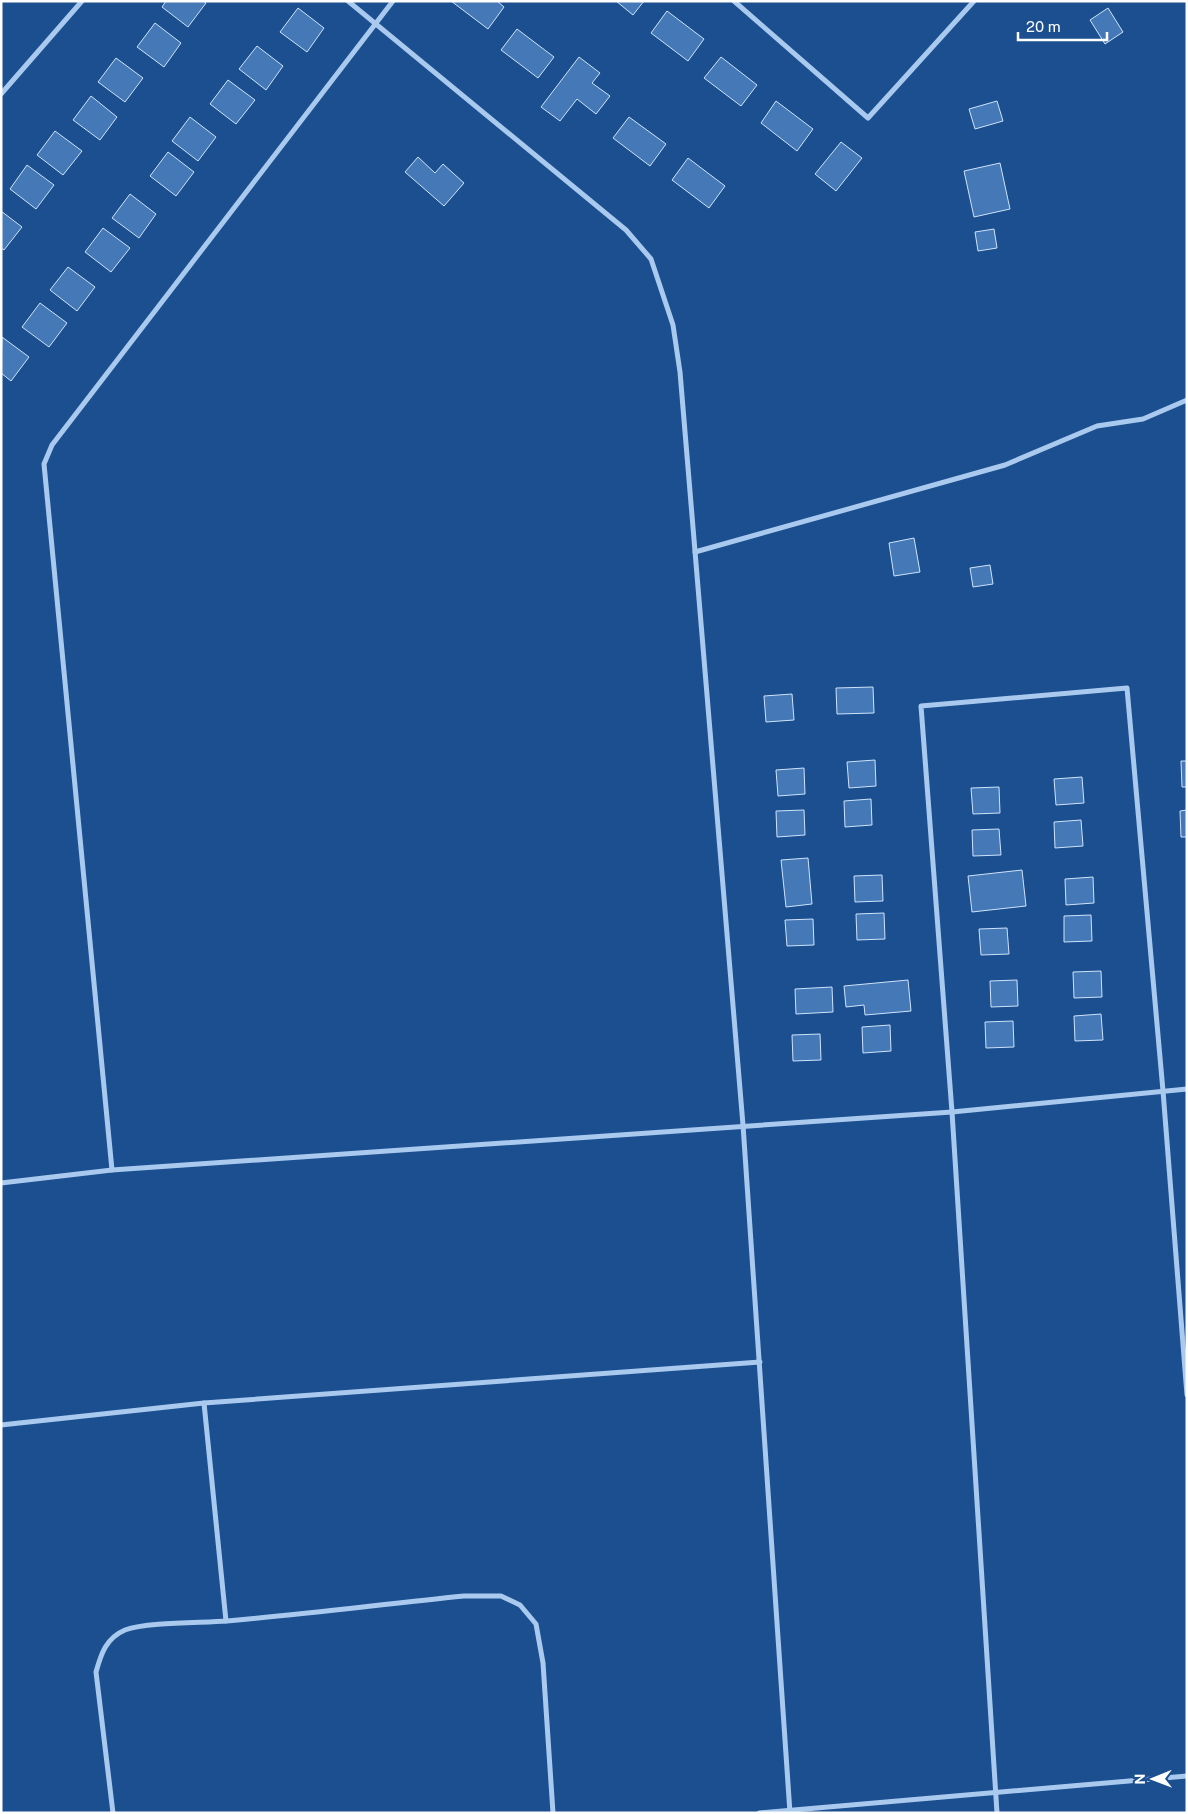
<svg xmlns="http://www.w3.org/2000/svg" width="1188" height="1814" font-family="'Public Sans',sans-serif">
	<style>
		.building { fill: #4478b7; stroke: #cfe3fa }
		.lines { fill: none; stroke-linecap: round; stroke-linejoin: round }
		.minor { stroke: #a9c9ee; stroke-width: 5 }
	</style>
	<rect width="100%" height="100%" fill="#1b4f8f"/>
	<g class="building">
		<polygon points="166,1 203,1 206,3 188,27 162,7"/>
		<polygon points="451,1 497,1 504,7 488,29"/>
		<polygon points="616,1 644,1 633,15"/>
		<polygon points="298,8 324,28 307,52 280,32"/>
		<polygon points="1108,8 1123,32 1105,44 1090,20"/>
		<polygon points="667,11 704,39 688,61 651,33"/>
		<polygon points="155,23 181,43 164,67 137,47"/>
		<polygon points="517,29 554,57 538,78 501,50"/>
		<polygon points="257,46 283,66 266,90 239,69"/>
		<polygon points="579,57 600,73 592,83 610,96 596,114 577,99 560,121 541,107"/>
		<polygon points="721,57 757,85 741,106 704,78"/>
		<polygon points="116,58 143,78 125,102 98,82"/>
		<polygon points="228,80 255,100 236,124 210,104"/>
		<polygon points="91,96 117,117 100,140 73,120"/>
		<polygon points="776,101 813,129 797,151 761,123"/>
		<polygon points="997,101 1003,121 975,129 969,109"/>
		<polygon points="190,117 216,137 198,161 172,141"/>
		<polygon points="629,117 666,144 650,166 613,138"/>
		<polygon points="55,131 82,151 63,175 37,155"/>
		<polygon points="841,142 862,158 836,191 815,174"/>
		<polygon points="168,152 194,172 176,196 150,176"/>
		<polygon points="418,157 435,173 443,164 464,183 444,206 405,172"/>
		<polygon points="688,158 725,186 709,208 672,180"/>
		<polygon points="1000,163 1010,209 974,217 964,171"/>
		<polygon points="27,165 54,185 36,209 10,189"/>
		<polygon points="130,194 156,214 139,238 112,218"/>
		<polygon points="1,211 22,227 4,250 1,248"/>
		<polygon points="103,228 130,248 111,272 85,252"/>
		<polygon points="994,229 997,248 978,251 975,232"/>
		<polygon points="68,267 95,287 77,311 50,290"/>
		<polygon points="40,303 67,323 49,347 22,327"/>
		<polygon points="2,337 29,357 11,381 1,373"/>
		<polygon points="914,538 920,572 894,576 889,543"/>
		<polygon points="990,565 993,584 973,587 970,568"/>
		<polygon points="873,687 874,713 837,714 836,688"/>
		<polygon points="792,694 794,720 766,722 764,696"/>
		<polygon points="875,760 876,786 849,788 847,762"/>
		<polygon points="1181,761 1187,761 1187,787 1182,787"/>
		<polygon points="804,768 805,794 778,796 776,770"/>
		<polygon points="1082,777 1084,803 1056,805 1054,779"/>
		<polygon points="999,787 1000,813 973,814 971,788"/>
		<polygon points="871,799 872,825 845,827 844,801"/>
		<polygon points="804,810 805,835 777,837 776,811"/>
		<polygon points="1187,810 1187,837 1181,837 1180,811"/>
		<polygon points="1081,820 1083,846 1055,848 1054,822"/>
		<polygon points="999,829 1001,855 973,856 972,830"/>
		<polygon points="808,858 812,904 786,907 781,860"/>
		<polygon points="1022,870 1026,906 972,912 968,876"/>
		<polygon points="882,875 883,901 855,902 854,876"/>
		<polygon points="1093,877 1094,903 1066,905 1065,879"/>
		<polygon points="884,913 885,939 857,940 856,914"/>
		<polygon points="1091,915 1092,941 1064,942 1064,916"/>
		<polygon points="813,919 814,945 787,946 785,920"/>
		<polygon points="1007,928 1009,954 981,955 979,929"/>
		<polygon points="1101,971 1102,997 1074,998 1073,972"/>
		<polygon points="908,980 911,1011 865,1015 864,1005 846,1007 844,986"/>
		<polygon points="1017,980 1018,1006 991,1007 990,981"/>
		<polygon points="832,987 833,1012 796,1014 795,989"/>
		<polygon points="1101,1014 1103,1040 1075,1041 1074,1016"/>
		<polygon points="1013,1021 1014,1047 986,1048 985,1022"/>
		<polygon points="890,1025 891,1051 863,1053 862,1027"/>
		<polygon points="820,1034 821,1060 793,1061 792,1035"/>
	</g>
	<g class="lines">
		<g class="minor">
			<polyline points="348,1 626,230 651,259 673,325 680,372 743,1125 790,1813"/>
			<polyline points="734,1 868,118 974,1"/>
			<polyline points="1,94 82,1"/>
			<polyline points="695,552 1005,465 1097,426 1143,419 1187,400"/>
			<polyline points="112,1170 44,464 52,445 393,1"/>
			<polyline points="1,1183 112,1170 952,1112 1187,1089"/>
			<polyline points="204,1403 226,1621"/>
			<polyline points="1,1425 204,1403 760,1362"/>
			<path d="M113,1813l-17,-141c5,-18 10,-34 29,-42 22,-8 76,-7 102,-9 79,-7 158,-17 237,-25h37l19,9 16,19 7,39 10,150"/>
			<polyline points="759,1813 1187,1776"/>
			<polyline points="997,1813 952,1112 921,706 1127,688 1163,1091 1187,1395"/>
		</g>
	</g>
	<rect width="1188" height="1814" fill="none" stroke="#ffffff" stroke-width="5"/>
	<g transform="translate(1153 1779) rotate(269)" stroke="#1b4f8f" stroke-width="4" paint-order="stroke">
	<path d="M0-4L9 19L0 12L-9 19Z" fill="#ffffff"/>
	<text y="-8" font-size="14" font-weight="bold" text-anchor="middle" fill="#ffffff">N</text>
	</g>
	<path d="M1018 32v8h89v-8" fill="none" stroke="#ffffff" stroke-width="2.5"/>
	<text x="1026" y="32" font-size="15" fill="#ffffff" stroke="#1b4f8f" stroke-width="4" paint-order="stroke">20 m</text>
</svg>
